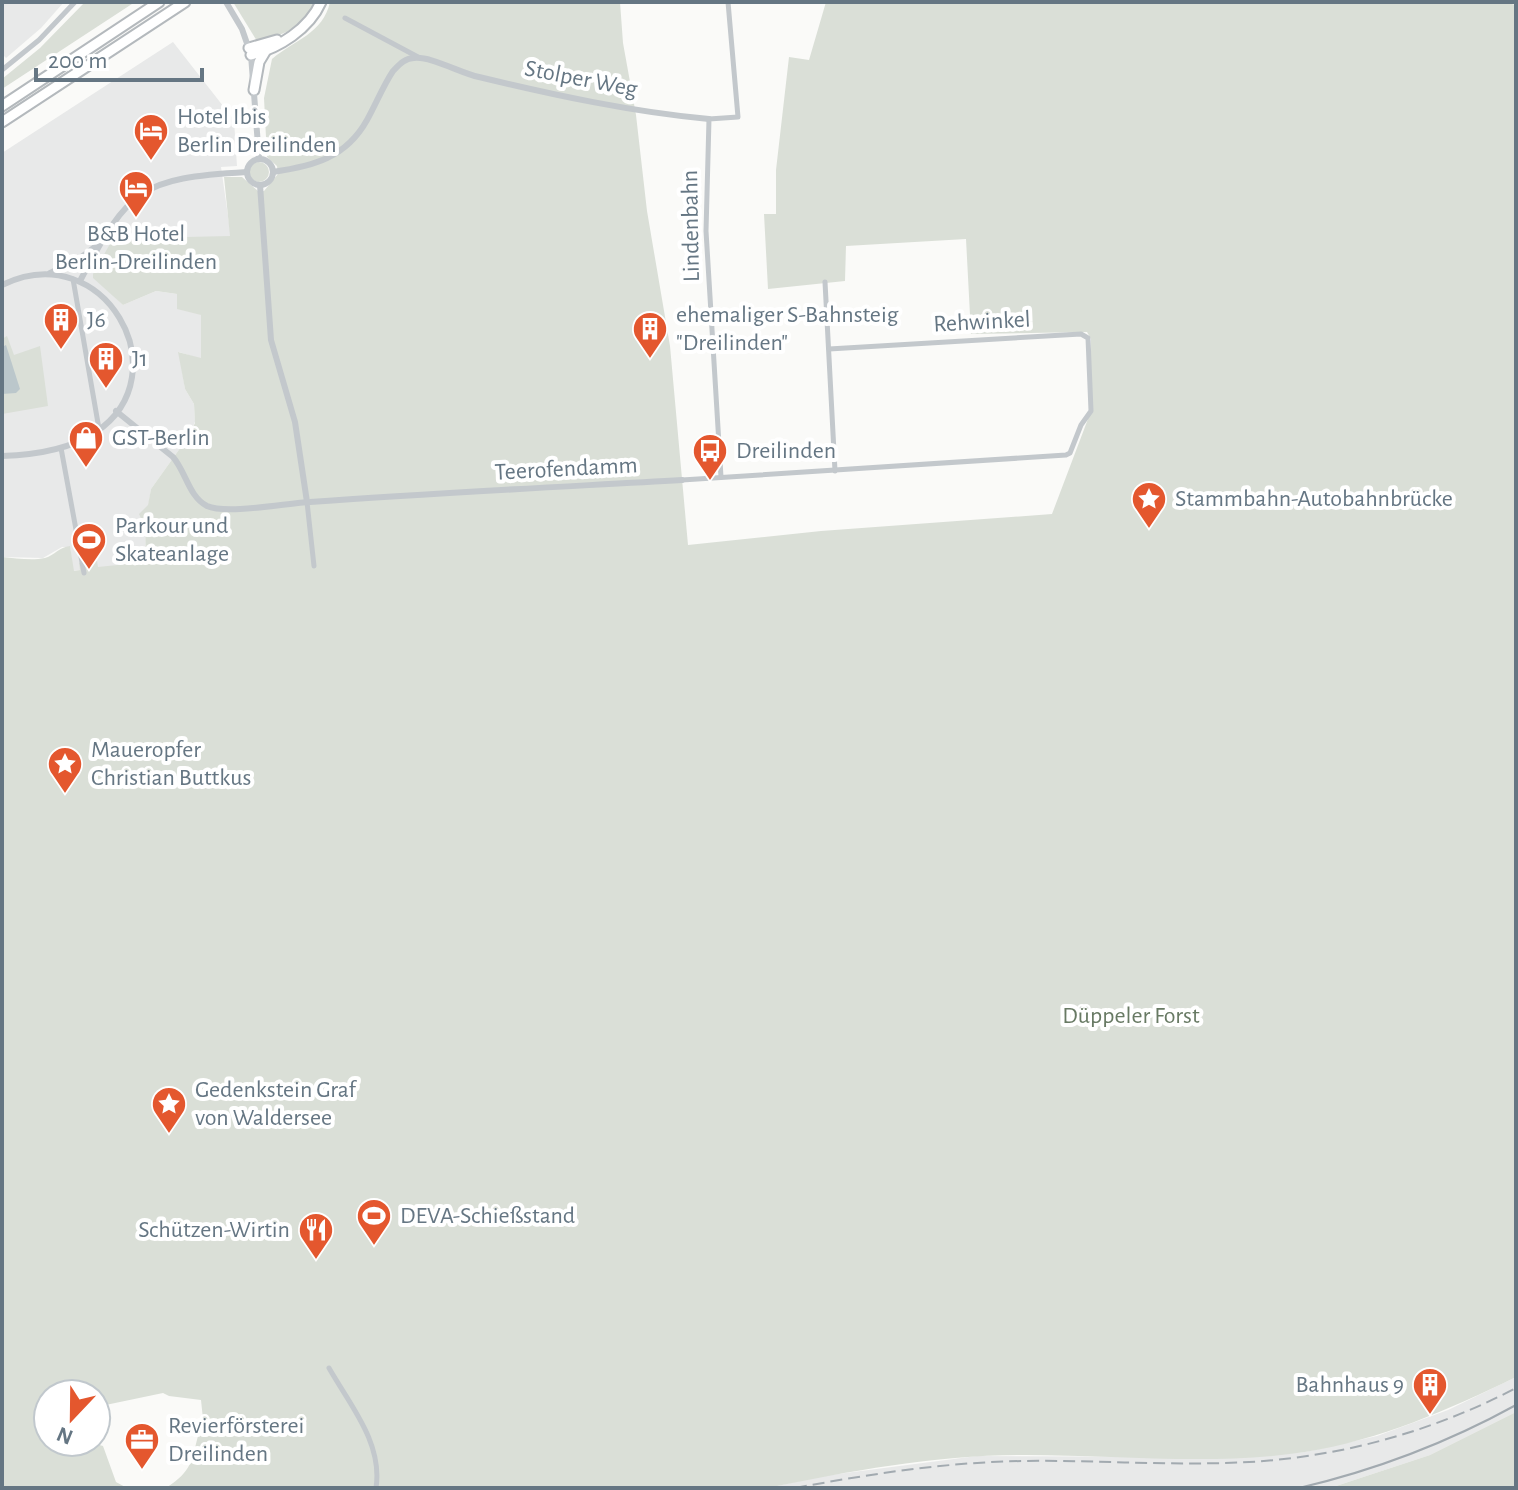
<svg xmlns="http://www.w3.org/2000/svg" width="1518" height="1490" font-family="'Alegreya Sans',sans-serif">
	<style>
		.built { fill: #e8e9e9 }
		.green { fill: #dadfd7 }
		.water { fill: #bbc7cb }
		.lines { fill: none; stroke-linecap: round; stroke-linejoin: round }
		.motorway-casing { stroke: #b4b9bd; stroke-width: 13 }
		.minor { stroke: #c3c8cc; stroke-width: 5 }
		.tertiary { stroke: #c3c8cc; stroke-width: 6 }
		.motorway { stroke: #fff; stroke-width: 9 }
		.tram { stroke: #a2aab0; stroke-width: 2 }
		.rail { stroke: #a2aab0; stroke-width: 2; stroke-dasharray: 12 6; stroke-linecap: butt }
		.labels { text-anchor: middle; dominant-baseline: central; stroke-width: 8; stroke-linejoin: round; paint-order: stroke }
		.street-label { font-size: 24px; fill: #657683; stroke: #fff }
		.poi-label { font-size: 24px; fill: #657683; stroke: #fff; text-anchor: start }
		.park-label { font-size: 24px; fill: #687a64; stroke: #fff }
	</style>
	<rect width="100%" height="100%" fill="#fafaf8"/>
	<g class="built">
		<polygon points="2,2 64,2 41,28 6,58 2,54"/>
		<polygon points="173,42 234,120 237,166 221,167 231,237 141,238 115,235 110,292 123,305 156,291 177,294 201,315 201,359 179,352 185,389 194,404 195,422 188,437 151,489 145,527 146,562 73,571 70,547 62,547 43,558 2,557 2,153"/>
		<polygon points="1516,1377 1516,1412 1430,1455 1330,1488 767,1488 822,1476 977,1456 1242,1457 1305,1452 1377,1436 1448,1410"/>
	</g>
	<g class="green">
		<polygon points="85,2 135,2 2,89 2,79 40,48"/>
		<path d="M233,2h82c-11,25 -32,34 -58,39z"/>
		<path d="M330,2h290l3,41 13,72 11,96 23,135 18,199 133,-14 231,-17 39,-103v-72l-4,-7 -116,2 -5,-95 -120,7 -1,35 -77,8 -4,-75h12v-44l13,-113 20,3 17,-58h677l13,3v1372c-68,33 -136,63 -211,75 -92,14 -187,3 -279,3 -85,-1 -176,16 -259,33h-601c27,-18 25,-26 33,-56l5,-3 -3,-29 -32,-4 -6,-3 -67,14v-13h-48v48h41l14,4 13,36 11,6h-125v-931c14,1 29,4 43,1 10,-3 14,-11 25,-12l4,25 6,-1 -1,-7 2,-1 16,-1 1,6 48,-5 -1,-35 -6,-13 9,-9 3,-16 37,-52 7,-14 -1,-19 -9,-15 -7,-37 23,6v-43l-24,-6v-15l-21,-3 -33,14 -30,-27v-4l22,-39 26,3 89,-2 -6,-59h18l16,14h6l14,-17 -1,-8 -10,-9 -3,-59 8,-39c22,-19 51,-25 58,-57z"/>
		<circle cx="259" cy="172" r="10"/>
		<polygon points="7,336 14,355 40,346 48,406 2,414 2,339"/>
		<polygon points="1516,1412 1516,1488 1330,1488 1430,1455"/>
	</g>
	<polygon class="water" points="6,345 20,389 16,393 2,394 2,347"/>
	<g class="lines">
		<defs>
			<g id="motorway">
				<polyline points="249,48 277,40"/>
				<path d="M251,55c28,-7 58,-26 70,-53"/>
				<polyline points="254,90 259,62 265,52"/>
				<polyline points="2,106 159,2"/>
				<polyline points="2,122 185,2"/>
			</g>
		</defs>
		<use href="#motorway" class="motorway-casing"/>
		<g class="minor">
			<polyline points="345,18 418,57"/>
			<polyline points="2,70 39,40 75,2"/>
			<polyline points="73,279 99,429"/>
			<polyline points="825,282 835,471"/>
			<polyline points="61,448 84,573"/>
			<polyline points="721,477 706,231 709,119 738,117 728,2"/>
			<polyline points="682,480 1066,455 1070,453 1081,425 1091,411 1088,338 1081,334 829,349"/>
			<polyline points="307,502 314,566"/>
			<path d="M329,1368c21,37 54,75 47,120"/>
		</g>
		<g class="tertiary">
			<polyline points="226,2 242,29 251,55 259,158"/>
			<circle cx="260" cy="172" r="13"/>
			<path d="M273,172c40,-6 73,-14 94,-52 9,-16 16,-34 26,-49 6,-6 12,-13 21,-13 17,-2 46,15 65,19 75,18 153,35 230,42"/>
			<polyline points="260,185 271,340 295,422 307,502"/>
			<polyline points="50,273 76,261 99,244"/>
			<path d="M80,281c49,-93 61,-103 167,-109"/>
			<path d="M2,285c102,-50 180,89 94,147 -27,18 -62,23 -94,24"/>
			<path d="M116,411l57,46c13,15 16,40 34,49 20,9 80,-3 103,-4 124,-9 248,-15 372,-22"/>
		</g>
		<use href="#motorway" class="motorway"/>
		<path class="tram" d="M1299,1488c77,-18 148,-45 217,-83"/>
		<path class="rail" d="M795,1488c75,-14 152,-26 229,-27 67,-1 133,4 200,2 102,-2 202,-28 292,-75"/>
	</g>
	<defs>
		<symbol id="hotel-pin" viewBox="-11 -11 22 30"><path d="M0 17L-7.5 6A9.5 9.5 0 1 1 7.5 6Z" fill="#e4572e" stroke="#fff"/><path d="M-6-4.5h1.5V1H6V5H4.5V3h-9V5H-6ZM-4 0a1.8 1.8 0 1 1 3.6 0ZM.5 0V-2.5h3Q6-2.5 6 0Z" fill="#fff"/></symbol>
		<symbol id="building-pin" viewBox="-11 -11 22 30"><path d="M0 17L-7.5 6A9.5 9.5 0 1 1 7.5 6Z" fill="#e4572e" stroke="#fff"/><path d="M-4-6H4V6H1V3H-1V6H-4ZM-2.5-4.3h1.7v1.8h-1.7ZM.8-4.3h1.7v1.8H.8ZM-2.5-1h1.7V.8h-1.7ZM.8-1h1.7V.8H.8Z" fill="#fff"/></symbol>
		<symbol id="shop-pin" viewBox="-11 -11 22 30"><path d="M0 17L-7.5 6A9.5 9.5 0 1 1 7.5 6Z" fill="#e4572e" stroke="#fff"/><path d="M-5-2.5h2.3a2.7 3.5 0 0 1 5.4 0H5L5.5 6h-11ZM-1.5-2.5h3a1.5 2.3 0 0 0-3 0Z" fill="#fff"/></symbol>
		<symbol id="bus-pin" viewBox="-11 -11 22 30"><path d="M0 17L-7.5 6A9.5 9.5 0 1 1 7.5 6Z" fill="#e4572e" stroke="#fff"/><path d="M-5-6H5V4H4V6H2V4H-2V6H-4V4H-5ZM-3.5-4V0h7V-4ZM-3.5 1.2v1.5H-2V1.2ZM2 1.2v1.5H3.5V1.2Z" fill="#fff"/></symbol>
		<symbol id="sight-pin" viewBox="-11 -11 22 30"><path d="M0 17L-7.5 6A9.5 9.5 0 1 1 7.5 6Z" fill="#e4572e" stroke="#fff"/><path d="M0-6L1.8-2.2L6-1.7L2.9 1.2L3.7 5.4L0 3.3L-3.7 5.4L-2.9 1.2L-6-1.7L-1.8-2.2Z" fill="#fff"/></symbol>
		<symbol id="stadium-pin" viewBox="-11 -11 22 30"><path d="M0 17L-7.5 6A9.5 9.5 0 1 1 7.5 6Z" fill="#e4572e" stroke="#fff"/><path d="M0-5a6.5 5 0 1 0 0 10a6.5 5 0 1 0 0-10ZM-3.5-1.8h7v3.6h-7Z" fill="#fff"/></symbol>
		<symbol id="restaurant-pin" viewBox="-11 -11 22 30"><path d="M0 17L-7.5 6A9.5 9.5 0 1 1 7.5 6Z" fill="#e4572e" stroke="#fff"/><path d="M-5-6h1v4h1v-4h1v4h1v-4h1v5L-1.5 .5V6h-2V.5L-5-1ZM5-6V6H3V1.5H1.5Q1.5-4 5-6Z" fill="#fff"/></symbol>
		<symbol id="office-pin" viewBox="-11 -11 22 30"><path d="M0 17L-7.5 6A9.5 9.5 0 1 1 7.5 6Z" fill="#e4572e" stroke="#fff"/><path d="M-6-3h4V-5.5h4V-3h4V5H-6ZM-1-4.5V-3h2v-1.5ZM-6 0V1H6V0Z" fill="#fff"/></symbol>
	</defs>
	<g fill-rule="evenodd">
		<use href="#hotel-pin" x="131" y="111" width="40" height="54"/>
		<use href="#hotel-pin" x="116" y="168" width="40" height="54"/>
		<use href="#building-pin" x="41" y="300" width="40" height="54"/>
		<use href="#building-pin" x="630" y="309" width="40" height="54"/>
		<use href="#building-pin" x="86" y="339" width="40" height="54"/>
		<use href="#shop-pin" x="66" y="418" width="40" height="54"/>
		<use href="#bus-pin" x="690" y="431" width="40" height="54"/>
		<use href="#sight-pin" x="1129" y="479" width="40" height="54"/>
		<use href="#stadium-pin" x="69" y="520" width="40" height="54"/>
		<use href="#sight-pin" x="45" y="744" width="40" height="54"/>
		<use href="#sight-pin" x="149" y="1084" width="40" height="54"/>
		<use href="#stadium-pin" x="354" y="1196" width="40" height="54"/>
		<use href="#restaurant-pin" x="296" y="1210" width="40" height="54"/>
		<use href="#building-pin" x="1410" y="1365" width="40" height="54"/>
		<use href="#office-pin" x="122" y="1420" width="40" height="54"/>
	</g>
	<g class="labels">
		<g class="street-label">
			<text transform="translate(581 79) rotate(11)">Stolper Weg</text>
			<text transform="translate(691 226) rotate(-91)">Lindenbahn</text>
			<text transform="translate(982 322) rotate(-3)">Rehwinkel</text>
			<text transform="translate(566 469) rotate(-3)">Teerofendamm</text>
		</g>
		<g class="poi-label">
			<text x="177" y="117">Hotel Ibis<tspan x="177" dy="28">Berlin Dreilinden</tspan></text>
			<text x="136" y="234" text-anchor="middle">B&amp;B Hotel<tspan x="136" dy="28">Berlin-Dreilinden</tspan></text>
			<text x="676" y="315">ehemaliger S-Bahnsteig<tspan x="676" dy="28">"Dreilinden"</tspan></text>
			<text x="87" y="320">J6</text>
			<text x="132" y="359">J1</text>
			<text x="112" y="438">GST-Berlin</text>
			<text x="736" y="451">Dreilinden</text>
			<text x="1175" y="499">Stammbahn-Autobahnbrücke</text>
			<text x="115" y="526">Parkour und<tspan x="115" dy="28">Skateanlage</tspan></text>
			<text x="91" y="750">Maueropfer<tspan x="91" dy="28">Christian Buttkus</tspan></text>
			<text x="195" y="1090">Gedenkstein Graf<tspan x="195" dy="28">von Waldersee</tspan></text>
			<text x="400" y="1216">DEVA-Schießstand</text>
			<text x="290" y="1230" text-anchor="end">Schützen-Wirtin</text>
			<text x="1404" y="1385" text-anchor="end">Bahnhaus 9</text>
			<text x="168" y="1426">Revierförsterei<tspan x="168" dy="28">Dreilinden</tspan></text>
		</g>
		<g class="park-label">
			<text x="1131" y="1016">Düppeler Forst</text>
		</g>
	</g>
	<rect width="1518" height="1490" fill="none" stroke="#657683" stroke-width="8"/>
	<g transform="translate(72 1418) rotate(202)"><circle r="38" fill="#ffffff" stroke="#c1c8cd" stroke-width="2"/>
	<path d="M0-6L14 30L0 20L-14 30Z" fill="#e4572e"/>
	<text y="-12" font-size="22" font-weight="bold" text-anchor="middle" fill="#657683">N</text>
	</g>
	<path d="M36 68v12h166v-12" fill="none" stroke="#657683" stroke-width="4"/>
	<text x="48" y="68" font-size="24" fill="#657683" stroke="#ffffff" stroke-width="6" paint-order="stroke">200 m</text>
</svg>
